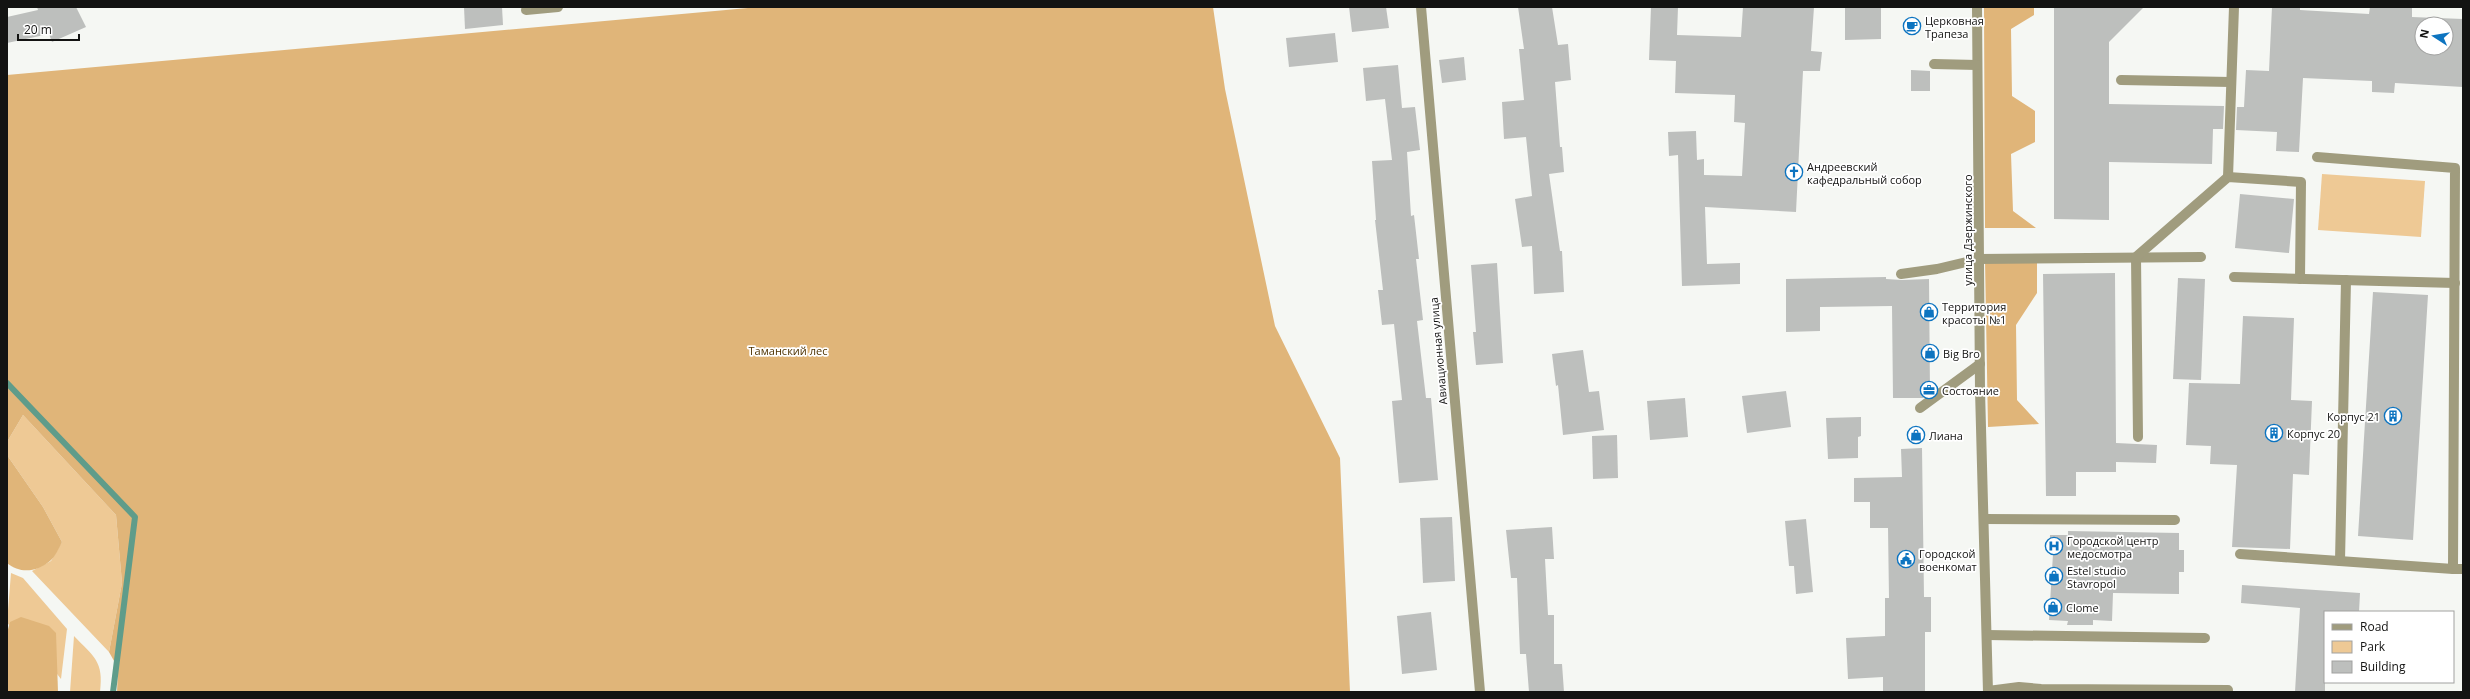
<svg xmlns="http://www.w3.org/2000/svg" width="2470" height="699" font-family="'Open Sans',sans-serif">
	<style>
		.green { fill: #eec995 }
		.forest { fill: #e0b579 }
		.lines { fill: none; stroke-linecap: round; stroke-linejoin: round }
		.stream { stroke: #5f9c8a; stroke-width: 6 }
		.building { fill: #bdbfbd; fill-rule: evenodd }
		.minor { stroke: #a09c7e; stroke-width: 10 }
		.labels { text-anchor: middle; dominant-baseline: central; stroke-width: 3.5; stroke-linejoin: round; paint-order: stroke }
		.poi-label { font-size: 11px; fill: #131312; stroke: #fff; text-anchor: start }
		.street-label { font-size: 11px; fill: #131312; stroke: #fff }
		.park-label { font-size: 11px; fill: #4e3200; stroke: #fff }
	</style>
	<rect width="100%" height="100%" fill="#f5f7f3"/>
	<g class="green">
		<polygon points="2322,174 2425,181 2421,237 2318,230"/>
		<polygon points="23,415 116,515 122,583 109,652 32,571 51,561 62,542 43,507 7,455 7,442"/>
		<polygon points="11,573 23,578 67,629 61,679 39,651 7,623"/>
		<path d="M74,636c20,21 30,25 26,56h-30z"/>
	</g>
	<g class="forest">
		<polygon points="759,7 1213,7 1225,89 1275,326 1340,458 1350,692 117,692 118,668 109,652 122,583 116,515 23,415 7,442 7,75"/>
		<polygon points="1984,7 2034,7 2034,15 2011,29 2012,96 2035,111 2035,142 2011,154 2013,211 2036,228 1985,228"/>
		<polygon points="2037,258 2037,293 2016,325 2017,400 2039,424 1988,427 1985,260"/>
		<path d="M7,455l36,52 19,35c-3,6 -7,15 -12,19 -13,11 -30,13 -43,2z"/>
		<polygon points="21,617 49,626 56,633 58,692 7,692 7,633 10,622"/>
	</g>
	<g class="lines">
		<polyline class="stream" points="7,383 135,517 113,692"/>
	</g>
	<g class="building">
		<polygon points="37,7 76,7 86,27 52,42 49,34 7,43 7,17 38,10"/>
		<polygon points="464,7 502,7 503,25 465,29"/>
		<polygon points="1349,7 1386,7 1389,28 1352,32"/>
		<polygon points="1518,7 1552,7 1558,45 1568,44 1571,80 1555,82 1560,147 1562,147 1564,172 1549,174 1560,251 1562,251 1564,292 1534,294 1532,246 1522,247 1515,199 1532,196 1526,137 1504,139 1502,102 1524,100 1519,49 1524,49"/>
		<polygon points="1651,7 1678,7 1677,35 1741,37 1743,7 1814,7 1811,51 1822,52 1820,71 1803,71 1796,212 1705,207 1707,264 1740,263 1740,284 1682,286 1678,155 1669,156 1668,132 1696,131 1697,160 1704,159 1704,175 1742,176 1745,123 1734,122 1735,95 1675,93 1676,61 1649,60"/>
		<polygon points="1845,7 1881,7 1881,39 1845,40"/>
		<polygon points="2054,7 2144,7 2109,42 2109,104 2224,106 2223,129 2213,129 2212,164 2109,162 2109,220 2054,219"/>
		<path d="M2272,7h28v3l69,4 1,-7h42v10l51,2v68l-68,-4 -1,10 -22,-1v-11l-69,-3 -4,74 -23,-1 1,-19 -41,-2 1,-23h7l2,-37 23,1zM2422,24h24v24h-24z"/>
		<polygon points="1335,33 1338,62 1289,67 1286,38"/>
		<polygon points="1464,57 1466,80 1442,83 1439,60"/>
		<polygon points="1398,65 1402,108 1415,107 1420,150 1407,152 1411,216 1414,215 1419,259 1416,259 1423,320 1417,321 1426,398 1431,398 1438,480 1399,483 1392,401 1402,400 1394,324 1382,325 1378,290 1383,290 1375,220 1376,220 1372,161 1392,160 1385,99 1366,101 1363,68"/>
		<polygon points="1911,70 1930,71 1930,91 1911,91"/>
		<polygon points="2240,194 2294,199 2289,253 2235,248"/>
		<polygon points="1497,263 1503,363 1476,365 1473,332 1476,332 1471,265"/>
		<polygon points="2115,273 2116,443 2157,445 2156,463 2116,462 2116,472 2076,472 2076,496 2046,496 2043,274"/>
		<polygon points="1886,277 1886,279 1902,280 1929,279 1930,393 1923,398 1893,398 1892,306 1820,307 1820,331 1786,332 1786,279"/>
		<polygon points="2178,278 2205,279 2201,380 2173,379"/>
		<polygon points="2373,292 2428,295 2413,540 2358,536"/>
		<polygon points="2243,316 2294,318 2291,400 2312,401 2309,475 2293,474 2290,549 2232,547 2237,465 2210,464 2211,446 2186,445 2189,383 2240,384"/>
		<polygon points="1583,350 1589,392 1599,391 1604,430 1563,435 1558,385 1556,386 1552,354"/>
		<polygon points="1786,391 1791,427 1747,433 1742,396"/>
		<polygon points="1685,398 1688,437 1650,440 1647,401"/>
		<polygon points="1861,417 1861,436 1858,437 1858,458 1828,459 1826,418"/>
		<polygon points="1617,435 1618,478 1593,479 1592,436"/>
		<polygon points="1922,448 1924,597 1931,597 1931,632 1925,632 1925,692 1883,692 1883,677 1848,679 1846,638 1885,636 1885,598 1889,598 1888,528 1870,528 1870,502 1854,502 1854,478 1902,477 1901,449"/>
		<polygon points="1452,517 1455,581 1423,583 1420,518"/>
		<polygon points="1806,519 1813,592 1796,594 1794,566 1789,566 1785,521"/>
		<polygon points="1552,527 1554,559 1545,559 1548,615 1554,615 1554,664 1562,664 1564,692 1529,692 1526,654 1520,654 1517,578 1511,578 1506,530"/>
		<polygon points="2068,531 2179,533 2179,550 2184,550 2184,572 2179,572 2179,594 2113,593 2112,621 2093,620 2093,625 2067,625 2068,621 2049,620 2053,554 2049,554 2050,535 2068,535"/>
		<polygon points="2242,585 2360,593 2359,612 2325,612 2325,692 2295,692 2300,608 2241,603"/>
		<polygon points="1431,612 1437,670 1402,674 1397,616"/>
	</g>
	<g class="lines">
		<g class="minor">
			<polyline points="1421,7 1480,692"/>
			<polyline points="1977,7 1980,390 1988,692"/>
			<polyline points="526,10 558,7"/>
			<polyline points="1934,64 1977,65"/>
			<polyline points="2121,80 2231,82"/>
			<polyline points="2228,177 2234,7"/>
			<polyline points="1901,274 1937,269 1979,259 2201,257"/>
			<polyline points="2234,277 2455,283"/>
			<polyline points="1920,408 1980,364"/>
			<polyline points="2138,437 2136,257 2228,177 2301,182 2300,279"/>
			<polyline points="1984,519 2175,520"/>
			<polyline points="2240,554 2453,569 2455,168 2317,157"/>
			<polyline points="2340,561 2346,280"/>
			<polyline points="2453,569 2463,569"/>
			<polyline points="1987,635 2205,638"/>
			<polyline points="1988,691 2019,687 2041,689 2228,690 2228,692"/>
		</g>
	</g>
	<defs>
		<symbol id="cafe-ring" viewBox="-11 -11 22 22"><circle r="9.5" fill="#fff" stroke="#0d74c0" stroke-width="1.5"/><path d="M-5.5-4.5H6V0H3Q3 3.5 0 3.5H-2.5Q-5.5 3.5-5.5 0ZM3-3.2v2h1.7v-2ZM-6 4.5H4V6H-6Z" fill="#0d74c0"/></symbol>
		<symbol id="church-ring" viewBox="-11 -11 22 22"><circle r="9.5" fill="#fff" stroke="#0d74c0" stroke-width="1.5"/><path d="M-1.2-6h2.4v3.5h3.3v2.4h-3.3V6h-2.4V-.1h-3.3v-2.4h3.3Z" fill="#0d74c0"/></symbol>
		<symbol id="shop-ring" viewBox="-11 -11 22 22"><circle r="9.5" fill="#fff" stroke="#0d74c0" stroke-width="1.5"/><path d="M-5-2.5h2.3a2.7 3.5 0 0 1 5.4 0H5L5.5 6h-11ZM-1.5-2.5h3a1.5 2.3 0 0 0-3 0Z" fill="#0d74c0"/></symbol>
		<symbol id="office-ring" viewBox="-11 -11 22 22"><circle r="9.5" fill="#fff" stroke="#0d74c0" stroke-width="1.5"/><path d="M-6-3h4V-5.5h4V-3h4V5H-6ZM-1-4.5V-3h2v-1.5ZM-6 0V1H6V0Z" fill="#0d74c0"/></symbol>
		<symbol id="building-ring" viewBox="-11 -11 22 22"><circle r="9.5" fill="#fff" stroke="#0d74c0" stroke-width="1.5"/><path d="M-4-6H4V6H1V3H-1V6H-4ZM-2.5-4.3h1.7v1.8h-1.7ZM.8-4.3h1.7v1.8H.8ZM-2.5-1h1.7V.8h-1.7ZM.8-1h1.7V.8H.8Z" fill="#0d74c0"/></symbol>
		<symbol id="hospital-ring" viewBox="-11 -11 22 22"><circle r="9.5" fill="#fff" stroke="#0d74c0" stroke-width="1.5"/><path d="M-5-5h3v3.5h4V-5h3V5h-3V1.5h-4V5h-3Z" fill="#0d74c0"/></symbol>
		<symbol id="civic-ring" viewBox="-11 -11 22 22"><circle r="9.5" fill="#fff" stroke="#0d74c0" stroke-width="1.5"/><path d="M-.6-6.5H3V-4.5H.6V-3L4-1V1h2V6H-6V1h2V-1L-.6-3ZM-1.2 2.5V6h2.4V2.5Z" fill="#0d74c0"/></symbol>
	</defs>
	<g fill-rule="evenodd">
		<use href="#cafe-ring" x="1902" y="16" width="20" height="20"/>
		<use href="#church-ring" x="1784" y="162" width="20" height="20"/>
		<use href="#shop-ring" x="1919" y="302" width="20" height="20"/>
		<use href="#shop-ring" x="1920" y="343" width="20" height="20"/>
		<use href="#office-ring" x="1919" y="380" width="20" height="20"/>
		<use href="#building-ring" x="2383" y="406" width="20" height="20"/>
		<use href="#building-ring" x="2264" y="423" width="20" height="20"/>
		<use href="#shop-ring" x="1906" y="425" width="20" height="20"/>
		<use href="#hospital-ring" x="2044" y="536" width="20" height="20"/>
		<use href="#civic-ring" x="1896" y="549" width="20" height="20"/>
		<use href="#shop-ring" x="2044" y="566" width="20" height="20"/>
		<use href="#shop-ring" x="2043" y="597" width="20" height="20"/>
	</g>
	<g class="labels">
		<g class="poi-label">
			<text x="1925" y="20">Церковная<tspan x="1925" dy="13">Трапеза</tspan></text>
			<text x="1807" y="166">Андреевский<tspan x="1807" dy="13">кафедральный собор</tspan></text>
			<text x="1942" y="306">Территория<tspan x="1942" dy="13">красоты №1</tspan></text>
			<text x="1943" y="353">Big Bro</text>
			<text x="1942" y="390">Состояние</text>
			<text x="2380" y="416" text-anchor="end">Корпус 21</text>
			<text x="2287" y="433">Корпус 20</text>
			<text x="1929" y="435">Лиана</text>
			<text x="2067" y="540">Городской центр<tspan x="2067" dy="13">медосмотра</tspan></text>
			<text x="1919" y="553">Городской<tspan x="1919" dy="13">военкомат</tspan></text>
			<text x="2067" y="570">Estel studio<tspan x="2067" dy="13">Stavropol</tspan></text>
			<text x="2066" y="607">Clome</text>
		</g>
		<g class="street-label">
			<text transform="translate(1967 230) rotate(-90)">улица Дзержинского</text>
			<text transform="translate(1438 351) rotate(-95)">Авиационная улица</text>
		</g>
		<g class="park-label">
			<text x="788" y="350">Таманский лес</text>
		</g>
	</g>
	<rect width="2470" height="699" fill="none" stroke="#131312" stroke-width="16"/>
	<rect x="2324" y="611" width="130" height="72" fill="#ffffff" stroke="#a1a1a0"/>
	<rect x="2332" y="624" width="20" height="6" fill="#a09c7e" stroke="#a1a1a0"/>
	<text x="2360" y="631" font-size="12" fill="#131312">Road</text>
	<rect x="2332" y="641" width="20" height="12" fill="#eec995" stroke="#a1a1a0"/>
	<text x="2360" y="651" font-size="12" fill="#131312">Park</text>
	<rect x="2332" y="661" width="20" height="12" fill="#bdbfbd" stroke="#a1a1a0"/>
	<text x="2360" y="671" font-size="12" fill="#131312">Building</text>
	<g transform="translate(2434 36) rotate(282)"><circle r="19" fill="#ffffff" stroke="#a1a1a0"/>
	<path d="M0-3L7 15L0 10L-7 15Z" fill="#0d74c0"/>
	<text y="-6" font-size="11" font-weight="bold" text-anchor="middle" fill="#131312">N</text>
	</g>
	<path d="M18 34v6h61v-6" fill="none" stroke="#131312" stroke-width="2"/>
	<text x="24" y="34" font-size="12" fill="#131312" stroke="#ffffff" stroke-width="3" paint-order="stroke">20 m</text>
</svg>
